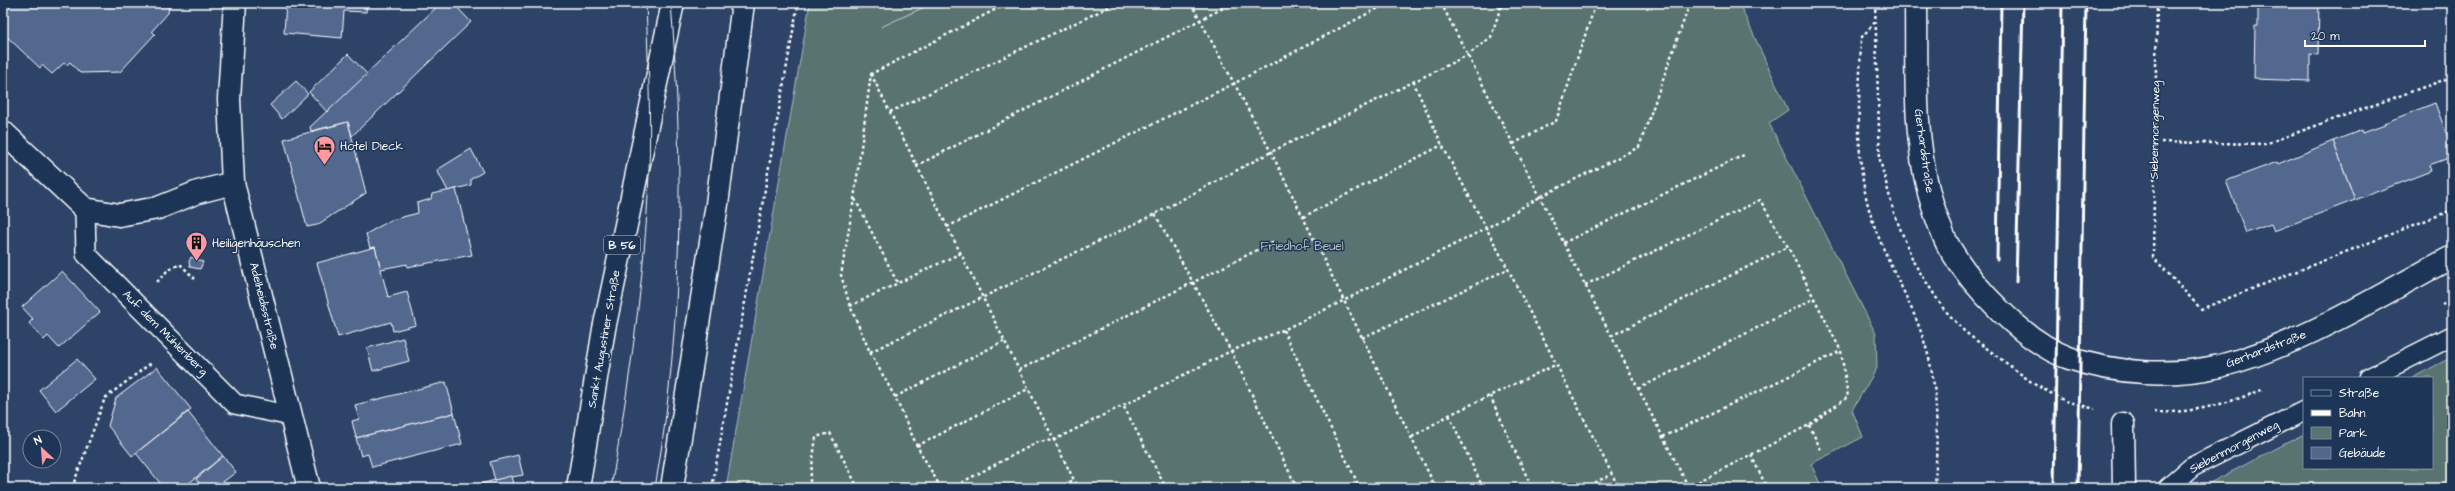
<svg xmlns="http://www.w3.org/2000/svg" width="2455" height="491" font-family="'Architects Daughter',sans-serif">
	<style>
		.green { fill: #587370; stroke: #acb9b8 }
		.building { fill: #52678e; stroke: #fff }
		.lines { fill: none; stroke-linecap: round; stroke-linejoin: round }
		.service-casing { stroke: #fff; stroke-width: 22 }
		.minor-casing { stroke: #fff; stroke-width: 25 }
		.tertiary-casing { stroke: #fff; stroke-width: 25 }
		.primary-casing { stroke: #fff; stroke-width: 25 }
		.path { stroke: #fff; stroke-width: 2.5; stroke-dasharray: 3 3; stroke-linecap: butt }
		.service { stroke: #1d3557; stroke-width: 19 }
		.minor { stroke: #1d3557; stroke-width: 22 }
		.tertiary { stroke: #1d3557; stroke-width: 22 }
		.primary { stroke: #1d3557; stroke-width: 22 }
		.tram { stroke: #fff; stroke-width: 1 }
		.rail { stroke: #fff; stroke-width: 3 }
		.labels { text-anchor: middle; dominant-baseline: central; stroke-width: 3; stroke-linejoin: round; paint-order: stroke }
		.shield { fill: #1d3557; stroke: #bbc2cd; stroke-width: 1 }
		.shield-label { font-size: 11px; font-weight: bold; fill: #fff }
		.street-label { font-size: 12px; fill: #fff; stroke: #1d3557 }
		.poi-label { font-size: 12px; fill: #fff; stroke: #1d3557; text-anchor: start }
		.park-label { font-size: 12px; fill: #b4c0bf; stroke: #1d3557 }
	</style>
	<rect width="100%" height="100%" fill="#2d4468"/>
	<filter id="ink" filterUnits="userSpaceOnUse"><feTurbulence type="fractalNoise" baseFrequency=".025" numOctaves="2"/><feDisplacementMap in="SourceGraphic" scale="8" xChannelSelector="R" yChannelSelector="G"/><feConvolveMatrix kernelMatrix="1 2 1 2 8 2 1 2 1" color-interpolation-filters="sRGB"/></filter>
	<g filter="url(#ink)">
		<g class="green">
			<polygon points="810,3 932,3 881,27 934,3 1739,3 1788,110 1769,123 1876,334 1877,368 1852,410 1863,437 1811,464 1822,488 726,488"/>
			<polygon points="2452,357 2452,488 2207,488 2206,485 2304,434 2304,468 2432,468 2432,378 2412,378"/>
		</g>
		<g class="building">
			<polygon points="3,3 169,3 168,13 152,31 155,34 120,72 80,73 70,62 67,65 64,63 52,74 42,65 40,68 3,33"/>
			<polygon points="286,3 367,3 366,12 344,11 342,38 284,33"/>
			<polygon points="441,3 453,3 471,22 352,136 348,122 311,131 310,127"/>
			<polygon points="2258,3 2319,3 2318,55 2310,54 2310,81 2254,79 2255,26 2258,26"/>
			<polygon points="348,54 367,74 327,112 309,92"/>
			<polygon points="296,81 308,94 282,119 270,105"/>
			<polygon points="2435,103 2452,149 2452,157 2429,165 2431,171 2355,200 2333,141 2362,130 2363,133 2385,125 2384,123"/>
			<polygon points="348,122 366,193 317,225 307,227 284,139"/>
			<polygon points="2333,141 2355,200 2274,231 2271,224 2246,233 2226,181 2277,162 2278,164"/>
			<polygon points="471,149 483,172 471,179 471,185 448,191 437,170"/>
			<polygon points="456,189 472,255 407,267 407,264 381,269 375,247 370,248 366,234 391,220 418,213 417,203 431,199 432,194"/>
			<polygon points="375,247 388,297 407,292 416,325 393,331 391,322 338,337 317,263"/>
			<polygon points="191,257 203,262 200,269 190,267 189,262"/>
			<polygon points="62,271 100,312 59,348 48,336 44,340 29,323 33,319 22,307"/>
			<polygon points="403,338 409,361 373,371 367,348"/>
			<polygon points="77,359 95,379 56,411 39,390"/>
			<polygon points="157,367 191,409 132,456 108,426 116,398"/>
			<polygon points="446,382 454,413 356,438 352,421 359,419 355,405"/>
			<polygon points="188,412 223,456 183,488 164,488 136,453"/>
			<polygon points="454,413 462,444 372,467 368,454 361,456 356,438"/>
			<polygon points="518,455 523,475 495,480 490,462"/>
			<polygon points="223,456 236,472 215,488 203,488 196,479"/>
			<polygon points="511,476 514,488 467,488 495,480"/>
		</g>
		<g class="lines">
			<defs>
				<g id="service">
					<polyline points="85,209 86,254 235,404 291,416"/>
					<polyline points="2369,378 2452,336"/>
					<polyline points="2168,488 2192,467 2304,411"/>
				</g>
				<g id="minor">
					<polyline points="3,132 85,209 119,215 158,208 198,192 233,183"/>
					<polyline points="2123,424 2124,488"/>
				</g>
				<g id="tertiary">
					<polyline points="235,3 229,99 233,183 309,488"/>
					<path d="M1916,3c1,63 -3,128 13,190 5,17 11,38 20,54 24,40 75,95 120,111 47,16 103,19 151,8 82,-21 158,-70 232,-109"/>
				</g>
				<g id="primary">
					<polyline points="578,488 604,329 673,3"/>
					<polyline points="672,488 717,204 743,3"/>
				</g>
			</defs>
			<use href="#service" class="service-casing"/>
			<use href="#minor" class="minor-casing"/>
			<use href="#tertiary" class="tertiary-casing"/>
			<use href="#primary" class="primary-casing"/>
			<g class="path">
				<polyline points="1191,3 1271,152 1436,488"/>
				<polyline points="1441,3 1689,488"/>
				<polyline points="1875,3 1880,160 1894,213 1914,263 1943,308 1965,332 2034,384 2065,401 2095,409"/>
				<polyline points="2157,3 2153,257 2201,309 2452,210"/>
				<path d="M1875,22l-14,16c-1,51 -6,105 4,154 10,54 43,98 59,149 16,48 13,98 11,147"/>
				<polyline points="871,74 1078,488"/>
				<polyline points="1413,81 1442,145 1508,269 1619,488"/>
				<polyline points="890,112 1117,3"/>
				<polyline points="2155,142 2265,144 2452,77"/>
				<polyline points="1513,144 1556,121 1596,3"/>
				<polyline points="916,166 1233,3"/>
				<polyline points="855,199 897,282"/>
				<polyline points="1155,214 1231,351 1297,488"/>
				<polyline points="1303,217 1442,145"/>
				<polyline points="947,227 1233,84 1388,3"/>
				<polyline points="1563,243 1744,155"/>
				<polyline points="157,282 167,271 180,264 195,279"/>
				<polyline points="1585,285 1760,200 1788,247 1841,351 1848,397 1809,425 1686,488"/>
				<polyline points="2442,305 2452,300"/>
				<polyline points="850,306 961,253"/>
				<polyline points="1283,330 1360,488"/>
				<polyline points="1611,336 1787,247"/>
				<polyline points="1362,338 1508,269"/>
				<polyline points="870,352 1155,214 1271,152 1468,55 1491,37 1502,3"/>
				<polyline points="1019,370 1275,241"/>
				<polyline points="1638,389 1813,299"/>
				<polyline points="1490,396 1532,488"/>
				<polyline points="895,397 1004,341"/>
				<polyline points="1124,407 1166,488"/>
				<path d="M2154,412c37,2 76,-9 110,-23"/>
				<polyline points="1449,415 1483,488"/>
				<polyline points="1809,425 1822,452"/>
				<polyline points="1412,437 1449,415 1555,365"/>
				<polyline points="1663,437 1841,351"/>
				<polyline points="917,446 1028,389"/>
				<polyline points="1751,455 1767,488"/>
				<polyline points="72,488 105,398 151,363"/>
				<polyline points="712,488 798,3"/>
				<polyline points="809,488 816,437 830,433 858,488"/>
				<polyline points="941,488 917,446 895,397 870,352 850,306 841,275 854,199 871,74 1008,3"/>
				<polyline points="951,488 1038,442 1054,440 1231,351 1283,330 1345,300 1485,229 1540,197 1639,147 1690,3"/>
				<polyline points="1059,488 1074,480"/>
				<polyline points="1584,488 1612,474"/>
			</g>
			<use href="#service" class="service"/>
			<use href="#minor" class="minor"/>
			<use href="#tertiary" class="tertiary"/>
			<use href="#primary" class="primary"/>
			<g class="tram">
				<path d="M611,488c18,-105 34,-209 38,-315 2,-57 -1,-114 -3,-170"/>
				<path d="M655,488c28,-160 29,-323 16,-485"/>
			</g>
			<g class="rail">
				<polyline points="1997,260 2001,3"/>
				<polyline points="2016,282 2023,3"/>
				<polyline points="2054,488 2062,3"/>
				<polyline points="2078,488 2086,3"/>
			</g>
		</g>
	</g>
	<defs>
		<symbol id="hotel-pin" viewBox="-11 -11 22 30"><path d="M0 17L-7.5 6A9.5 9.5 0 1 1 7.5 6Z" fill="#ff9aa2" stroke="#1d3557"/><path d="M-6-4.5h1.5V1H6V5H4.5V3h-9V5H-6ZM-4 0a1.8 1.8 0 1 1 3.6 0ZM.5 0V-2.5h3Q6-2.5 6 0Z" fill="#111"/></symbol>
		<symbol id="building-pin" viewBox="-11 -11 22 30"><path d="M0 17L-7.5 6A9.5 9.5 0 1 1 7.5 6Z" fill="#ff9aa2" stroke="#1d3557"/><path d="M-4-6H4V6H1V3H-1V6H-4ZM-2.5-4.3h1.7v1.8h-1.7ZM.8-4.3h1.7v1.8H.8ZM-2.5-1h1.7V.8h-1.7ZM.8-1h1.7V.8H.8Z" fill="#111"/></symbol>
	</defs>
	<g fill-rule="evenodd">
		<use href="#hotel-pin" x="312" y="134" width="25" height="34"/>
		<use href="#building-pin" x="184" y="230" width="25" height="34"/>
	</g>
	<g class="labels">
		<rect class="shield" x="604" y="236" width="36" height="18" rx="3"/>
		<g class="shield-label">
			<text x="622" y="245">B 56</text>
		</g>
		<g class="street-label">
			<text transform="translate(2155 130) rotate(-89)">Siebenmorgenweg</text>
			<text transform="translate(1924 151) rotate(82)">Gerhardstraße</text>
			<text transform="translate(264 306) rotate(76)">Adelheidisstraße</text>
			<text transform="translate(165 333) rotate(45)">Auf dem Mühlenberg</text>
			<text transform="translate(604 339) rotate(-80)">Sankt Augustiner Straße</text>
			<text transform="translate(2266 349) rotate(-21)">Gerhardstraße</text>
			<text transform="translate(2234 447) rotate(-28)">Siebenmorgenweg</text>
		</g>
		<g class="poi-label">
			<text x="340" y="146">Hotel Dieck</text>
			<text x="212" y="243">Heiligenhäuschen</text>
		</g>
		<g class="park-label">
			<text x="1302" y="246">Friedhof Beuel</text>
		</g>
	</g>
	<rect width="2455" height="491" fill="none" stroke="#1d3557" stroke-width="16"/>
	<rect x="8" y="8" width="2439" height="475" fill="none" stroke="#fff" stroke-width="1.5" filter="url(#ink)"/>
	<rect x="2303" y="377" width="130" height="92" fill="#1d3557" stroke="#77869a"/>
	<rect x="2311" y="390" width="20" height="6" fill="#1d3557" stroke="#77869a"/>
	<text x="2339" y="397" font-size="12" fill="#ffffff">Straße</text>
	<rect x="2311" y="410" width="20" height="6" fill="#ffffff" stroke="#77869a"/>
	<text x="2339" y="417" font-size="12" fill="#ffffff">Bahn</text>
	<rect x="2311" y="427" width="20" height="12" fill="#587370" stroke="#77869a"/>
	<text x="2339" y="437" font-size="12" fill="#ffffff">Park</text>
	<rect x="2311" y="447" width="20" height="12" fill="#52678e" stroke="#77869a"/>
	<text x="2339" y="457" font-size="12" fill="#ffffff">Gebäude</text>
	<g transform="translate(42 449) rotate(334)"><circle r="19" fill="#1d3557" stroke="#77869a"/>
	<path d="M0-3L7 15L0 10L-7 15Z" fill="#ff9aa2"/>
	<text y="-6" font-size="11" font-weight="bold" text-anchor="middle" fill="#ffffff">N</text>
	</g>
	<path d="M2305 40v6h120v-6" fill="none" stroke="#ffffff" stroke-width="2"/>
	<text x="2311" y="40" font-size="12" fill="#ffffff" stroke="#1d3557" stroke-width="3" paint-order="stroke">20 m</text>
</svg>
